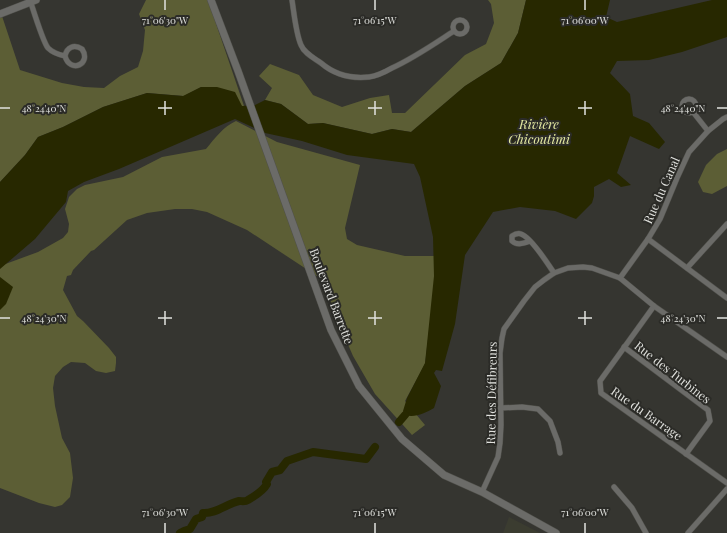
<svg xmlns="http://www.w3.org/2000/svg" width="727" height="533" font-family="'Playfair Display',serif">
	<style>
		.built { fill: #3b3c30 }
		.green { fill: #5c5e35 }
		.water { fill: #272800 }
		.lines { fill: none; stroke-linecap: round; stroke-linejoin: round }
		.river { stroke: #272800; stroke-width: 8 }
		.minor-casing { stroke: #51514c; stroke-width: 6 }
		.tertiary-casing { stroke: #51514c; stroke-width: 8 }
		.minor { stroke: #6b6b68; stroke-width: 5 }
		.tertiary { stroke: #6b6b68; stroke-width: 7 }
		.ticks { fill: none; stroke: #e1e2de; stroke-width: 1.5 }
		.labels { text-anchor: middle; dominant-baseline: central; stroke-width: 4; stroke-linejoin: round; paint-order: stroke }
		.street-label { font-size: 12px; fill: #e1e2de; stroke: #2b2b27 }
		.water-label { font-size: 13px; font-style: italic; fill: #e4e9a2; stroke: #2b2b27 }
		.ticks-label { font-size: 10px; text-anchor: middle; fill: #e1e2de; stroke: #2b2b27; stroke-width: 4; stroke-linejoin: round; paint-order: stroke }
	</style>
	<rect width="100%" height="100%" fill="#353530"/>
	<polygon class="built" points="509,517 540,533 503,533"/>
	<g class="green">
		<polygon points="146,0 208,0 244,106 242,106 201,87 184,96 147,93 103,107 63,127 38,137 25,155 0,182 0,14 1,13 20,70 62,83 84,87 104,88 120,76 138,67 143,51 145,30 139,14"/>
		<polygon points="488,0 526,0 518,33 501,63 465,86 411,132 392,129 372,134 323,123 308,124 281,104 265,100 272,88 259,76 270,64 299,75 313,95 342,107 370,98 389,95 392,113 405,113 465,55 486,44 494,23 491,4"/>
		<path d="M236,121l41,21 83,23 -15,63 2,11 10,6 48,11h29l1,24 -10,84 -20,37 20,24 -13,10 -37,-41 -22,-38 -16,-37 -14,-39 -76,-50 -40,-18 -15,-3h-17l-28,4 -20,7 -33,30 -3,1 -18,19 -2,5 -4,1 -4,14 14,26 6,5 26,27 7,9v6l-1,8 -9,2 -10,-2 -11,-8 -14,-1 -8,5 -8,9 -2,12 2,18 7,32 8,15 3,25 -3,19 -8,8 -7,2 -16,-4 -39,-15v-222l38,-14 25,-14 5,-6 1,-8 -4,-15 4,-12 8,-8 8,-4 38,-8 39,-20 44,-8c9,-11 17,-22 30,-28z"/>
		<polygon points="727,149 727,186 712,194 703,192 698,182 706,165 717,154"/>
	</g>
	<g class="water">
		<path d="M526,0h84l-4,17 11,5 95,-22h15v37l-45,15 -33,8 -32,1 -7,12 20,21 3,22 16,7 16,19 -6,7 -29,-13 -13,37 14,12 -10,2 -12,-8 -15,8v9l-2,7 -16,16 -21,-8 -35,-4 -27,5 -28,43 -10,69 -13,47 -6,-1 -2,3 7,13 -7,22c-9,5 -19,10 -29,7l-2,-4 4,-13 18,-35 9,-87 -1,-39 -13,-60 -6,-13 -67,-9 -45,-14 -37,-8 -30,-14 -116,50 -35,13 -16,9 -2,11 -31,37 -35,30v-87l25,-27 13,-18 25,-10 40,-20 44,-14 36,3 18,-9h16l18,5 7,14 13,-1 10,-5 16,4 27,20 15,-1 49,11 20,-5 19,3 54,-46 36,-23 17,-30z"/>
		<polygon points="0,277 13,287 6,304 0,310"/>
	</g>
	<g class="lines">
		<g class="river">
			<polyline points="399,422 405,415"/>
			<path d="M180,533l4,-2 6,-2 6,-10 6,-2 1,-4c13,1 23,-9 36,-12 3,0 6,1 9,-1 7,-4 15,-9 19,-16l-1,-2 6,-10 8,-2 7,-9 26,-9 53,7 9,-12"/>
		</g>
		<defs>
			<g id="minor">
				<path d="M30,0c3,9 13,42 18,48 4,4 12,7 17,8 5,18 27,8 17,-7 -8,-5 -15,-2 -17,7"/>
				<path d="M292,0c2,13 4,34 9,45 3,8 13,13 20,18 14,12 29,16 48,14 8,-1 16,-5 23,-9 22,-10 42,-24 62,-37"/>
				<circle cx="460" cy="27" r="7"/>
				<circle cx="689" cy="106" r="7"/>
				<polyline points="693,112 708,131"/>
				<polyline points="648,239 727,298"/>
				<path d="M530,241c-6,2 -13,5 -18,0v-5c3,-2 6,-3 9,-2 10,3 27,30 33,39"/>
				<polyline points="687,268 727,224"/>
				<polyline points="620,278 648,239 660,219 677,178 689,152 708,131 723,119 727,117"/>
				<polyline points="654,306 600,381 601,393 727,483"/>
				<polyline points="624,347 708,410 710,421 686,454"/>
				<polyline points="500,408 522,407 538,409 550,421 558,442 560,453"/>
				<polyline points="614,487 632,508 646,533"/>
				<polyline points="482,492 498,457 500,443 501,425 500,353 502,338 504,329 524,301 535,287 544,280 554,273 568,268 583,267 592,268 620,278 654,306 727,357"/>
				<polyline points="688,533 727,489"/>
			</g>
			<g id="tertiary">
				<polyline points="211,0 238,71 331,330 359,386 402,439 444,475 482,492 556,533"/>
				<polyline points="0,14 36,0"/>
			</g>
		</defs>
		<use href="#minor" class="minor-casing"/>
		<use href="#tertiary" class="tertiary-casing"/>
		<use href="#minor" class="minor"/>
		<use href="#tertiary" class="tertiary"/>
	</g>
	<path class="ticks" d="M165,0v10M375,0v10M585,0v10M165,101v14M375,101v14M585,101v14M0,108h10M158,108h14M368,108h14M578,108h14M717,108h10M165,311v14M375,311v14M585,311v14M0,318h10M158,318h14M368,318h14M578,318h14M717,318h10M165,523v10M375,523v10M585,523v10"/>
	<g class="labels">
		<g class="street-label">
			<text transform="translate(661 190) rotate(-66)">Rue du Canal</text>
			<text transform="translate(332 296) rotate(69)">Boulevard Barrette</text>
			<text transform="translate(673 372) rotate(38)">Rue des Turbines</text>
			<text transform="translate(491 393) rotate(-89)">Rue des Défibreurs</text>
			<text transform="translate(647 413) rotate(35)">Rue du Barrage</text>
		</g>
		<g class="water-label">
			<text x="539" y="123">Rivière<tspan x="539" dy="15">Chicoutimi</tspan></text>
		</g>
	</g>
	<g class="ticks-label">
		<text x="165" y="24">71°06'30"W</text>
		<text x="375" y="24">71°06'15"W</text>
		<text x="585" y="24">71°06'00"W</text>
		<text x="44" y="112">48°24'40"N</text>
		<text x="683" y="112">48°24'40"N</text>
		<text x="44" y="322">48°24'30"N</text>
		<text x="683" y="322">48°24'30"N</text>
		<text x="165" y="516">71°06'30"W</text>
		<text x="375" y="516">71°06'15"W</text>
		<text x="585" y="516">71°06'00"W</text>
	</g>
</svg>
